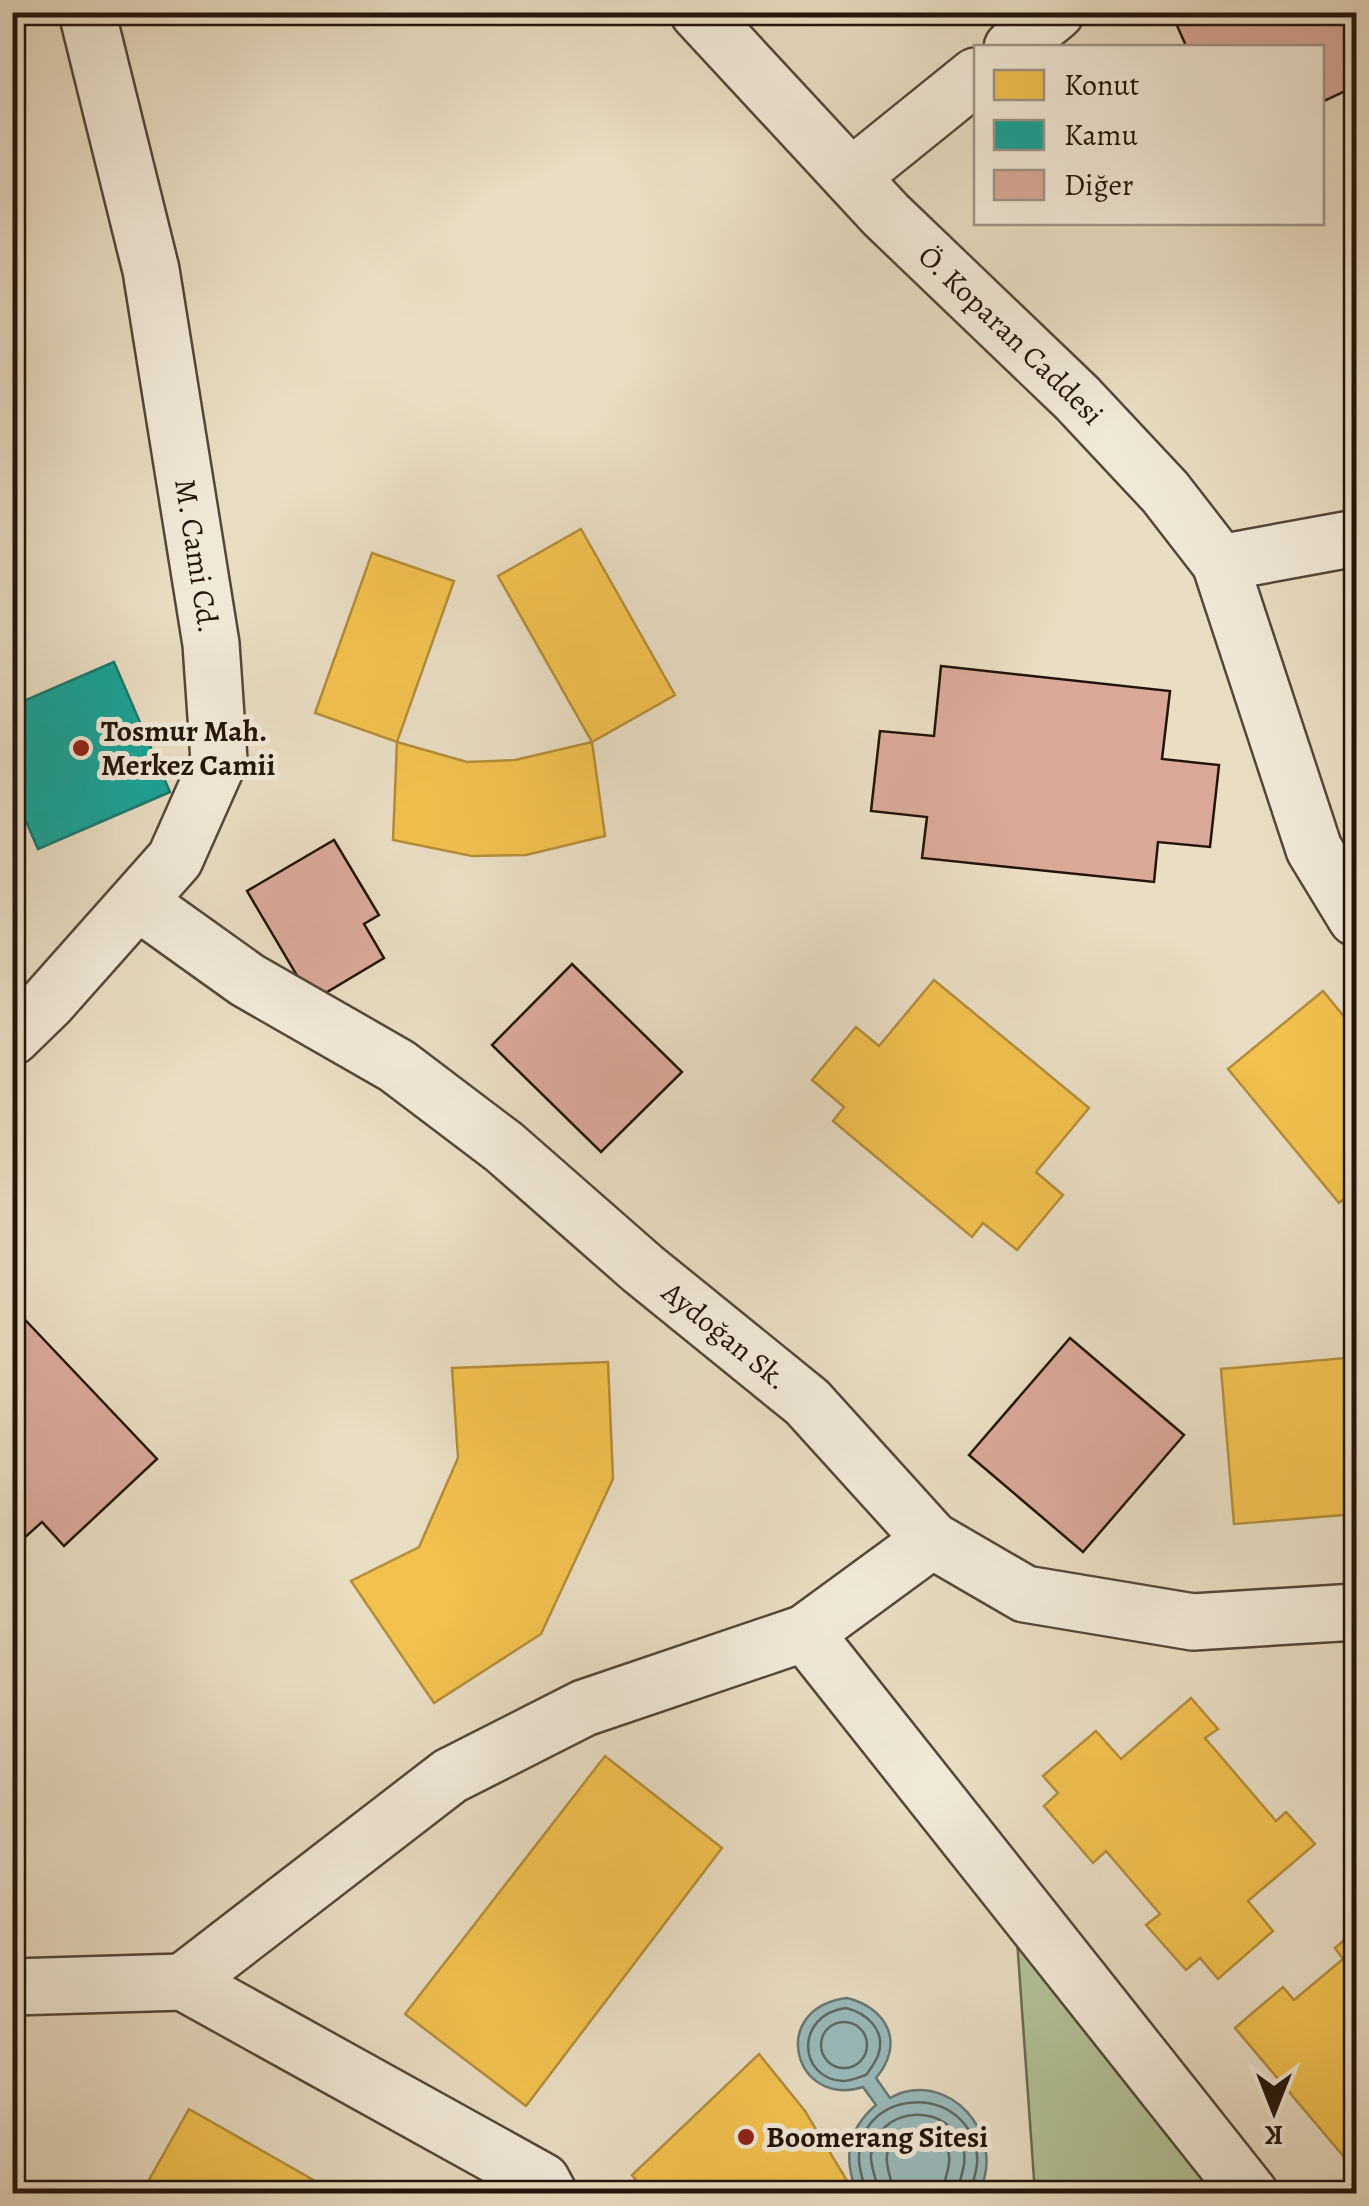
<svg xmlns="http://www.w3.org/2000/svg" width="1369" height="2206" font-family="Alegreya,serif">
	<style>
		.green { fill: #b2c297; stroke: #6a6c51; stroke-width: 2.5 }
		.water { fill: #99babb; stroke: #6a7875; stroke-width: 2.5 }
		.homes { fill: #f2c14e; stroke: #b48d3a; stroke-width: 2.5 }
		.public { fill: #17a398; stroke: #1b786e; stroke-width: 2.5 }
		.lines { fill: none; stroke-linecap: round; stroke-linejoin: round }
		.shore { stroke: #5e6863; stroke-width: 2.5 }
		.building { fill: #daa899; stroke: #23150b; stroke-width: 2.5 }
		.street-casing { stroke: #544739; stroke-width: 60 }
		.street { stroke: #f1e9d8; stroke-width: 55 }
		.poi-dot { fill: #8f2418; stroke: #f1e9d8; stroke-width: 4 }
		.labels { text-anchor: middle; dominant-baseline: central; stroke-width: 10; stroke-linejoin: round; paint-order: stroke }
		.street-label { font-size: 30px; fill: #23150b; stroke: #f1e9d8 }
		.poi-label { font-size: 30px; font-weight: bold; fill: #23150b; stroke: #f1e9d8; text-anchor: start }
	</style>
	<rect width="100%" height="100%" fill="#e9ddc3"/>
	<filter id="stains"><feTurbulence type="fractalNoise" baseFrequency=".002" numOctaves="4"/><feColorMatrix values="0 0 0 0 .2 0 0 0 0 .09 0 0 0 0 .02 0 0 0 .5 -.17"/></filter>
	<radialGradient id="worn" r=".72"><stop offset=".6" stop-color="#630" stop-opacity="0"/><stop offset="1" stop-color="#630" stop-opacity=".3"/></radialGradient>
	<polygon class="green" points="1017,1940 1218,2193 1035,2193"/>
	<path class="water" d="M847,1998c41,10 58,46 29,80l14,20c5,-2 9,-5 14,-6 57,-14 102,53 74,101h-121c-14,-35 -10,-63 19,-88l-13,-18c-69,22 -96,-79 -16,-89z"/>
	<g class="homes">
		<polygon points="581,529 675,695 592,742 498,576"/>
		<polygon points="372,553 454,581 397,742 315,713"/>
		<polygon points="397,742 467,762 515,760 592,742 605,836 526,855 472,856 393,840"/>
		<polygon points="934,980 1089,1108 1036,1172 1063,1195 1017,1250 983,1223 972,1237 833,1121 844,1107 812,1080 856,1027 879,1046"/>
		<polygon points="1323,991 1356,1031 1356,1189 1339,1203 1228,1069"/>
		<polygon points="1356,1357 1356,1514 1234,1524 1221,1369"/>
		<polygon points="608,1362 613,1479 541,1634 434,1703 351,1581 419,1547 458,1458 452,1368"/>
		<polygon points="1191,1698 1218,1729 1205,1738 1276,1821 1286,1812 1315,1844 1248,1901 1273,1931 1218,1979 1200,1958 1186,1970 1146,1925 1160,1914 1106,1851 1093,1863 1044,1806 1058,1793 1043,1776 1096,1731 1121,1759"/>
		<polygon points="605,1756 722,1848 526,2106 405,2014"/>
		<polygon points="1356,1930 1356,2171 1235,2028 1283,1987 1294,2000 1343,1959 1335,1948"/>
		<polygon points="759,2054 805,2111 855,2194 647,2194 632,2175"/>
		<polygon points="189,2109 338,2194 141,2194"/>
	</g>
	<polygon class="public" points="114,662 170,792 38,849 12,789 12,706"/>
	<g class="lines">
		<g class="shore">
			<path d="M846,2008c20,5 39,21 33,44 -2,9 -8,16 -13,23 -7,2 -15,6 -23,6 -45,-2 -49,-66 3,-73z"/>
			<circle cx="844" cy="2045" r="23"/>
			<path d="M866,2194c-2,-13 -8,-25 -7,-38 3,-71 111,-72 118,0 2,13 -5,25 -7,38"/>
			<path d="M878,2194c0,-14 -8,-26 -7,-39 6,-50 77,-54 92,-8 5,17 -4,30 -5,47"/>
			<path d="M893,2194c0,-14 -8,-26 -6,-39 5,-34 56,-33 62,0 2,13 -6,25 -6,39"/>
		</g>
	</g>
	<g class="building">
		<polygon points="1171,12 1356,12 1356,86 1322,102 1322,48 1187,48"/>
		<polygon points="941,666 1170,691 1162,759 1219,765 1210,847 1158,842 1154,882 922,858 927,817 871,811 880,731 934,736"/>
		<polygon points="334,840 379,915 364,924 384,958 312,1001 247,891"/>
		<polygon points="572,964 682,1072 601,1152 492,1045"/>
		<polygon points="12,1306 157,1459 64,1546 42,1522 12,1549"/>
		<polygon points="1070,1338 1184,1435 1083,1552 969,1455"/>
	</g>
	<g class="lines">
		<defs>
			<g id="street">
				<path id="s1" d="M698,12l188,203 191,183 88,94 55,71 136,-25"/>
				<polyline points="1012,48 1056,12"/>
				<polyline points="851,177 976,76"/>
				<polyline points="1220,563 1314,849 1356,918"/>
				<path id="s2" d="M138,902l109,78 150,86 107,81 139,122 164,133 125,138 93,54 168,28 163,-10"/>
				<polyline points="12,1037 48,1002 175,859 219,760 211,644 151,270 87,12"/>
				<polyline points="805,1633 932,1540"/>
				<polyline points="12,1987 183,1982"/>
				<polyline points="549,2194 542,2181 183,1982 450,1776 584,1708 805,1633 1250,2194"/>
			</g>
		</defs>
		<use href="#street" class="street-casing"/>
		<use href="#street" class="street"/>
	</g>
	<g class="poi-dot">
		<circle cx="81" cy="748" r="10"/>
		<circle cx="746" cy="2137" r="10"/>
	</g>
	<g class="labels">
		<g class="street-label">
			<text stroke="none"><textPath href="#s1" startOffset="450">Ö. Koparan Caddesi</textPath></text>
			<text transform="translate(197 556) rotate(81)">M. Cami Cd.</text>
			<text stroke="none"><textPath href="#s2" startOffset="732">Aydoğan Sk.</textPath></text>
		</g>
		<g class="poi-label">
			<text x="101" y="731">Tosmur Mah.<tspan x="101" dy="34">Merkez Camii</tspan></text>
			<text x="766" y="2137">Boomerang Sitesi</text>
		</g>
	</g>
	<rect width="1369" height="2206" fill="none" stroke="#e9ddc3" stroke-width="50"/>
	<rect x="15" y="15" width="1339" height="2176" fill="none" stroke="#23150b" stroke-width="5"/>
	<rect x="25" y="25" width="1319" height="2156" fill="none" stroke="#23150b" stroke-width="2.5"/>
	<rect x="974" y="45" width="350" height="180" fill="#f1e9d8" stroke="#9f9486" stroke-width="2.5"/>
	<rect x="994" y="70" width="50" height="30" fill="#f2c14e" stroke="#9f9486" stroke-width="2.5"/>
	<text x="1064" y="95" font-size="30" fill="#23150b">Konut</text>
	<rect x="994" y="120" width="50" height="30" fill="#17a398" stroke="#9f9486" stroke-width="2.5"/>
	<text x="1064" y="145" font-size="30" fill="#23150b">Kamu</text>
	<rect x="994" y="170" width="50" height="30" fill="#daa899" stroke="#9f9486" stroke-width="2.5"/>
	<text x="1064" y="195" font-size="30" fill="#23150b">Diğer</text>
	<g transform="translate(1274 2111) rotate(180)" stroke="#f1e9d8" stroke-width="8" paint-order="stroke">
	<path d="M0-8L18 38L0 25L-18 38Z" fill="#23150b"/>
	<text y="-15" font-size="28" font-weight="bold" text-anchor="middle" fill="#23150b">K</text>
	</g>
	<rect width="100%" height="100%" filter="url(#stains)"/>
	<rect width="100%" height="100%" fill="url(#worn)"/>
</svg>
